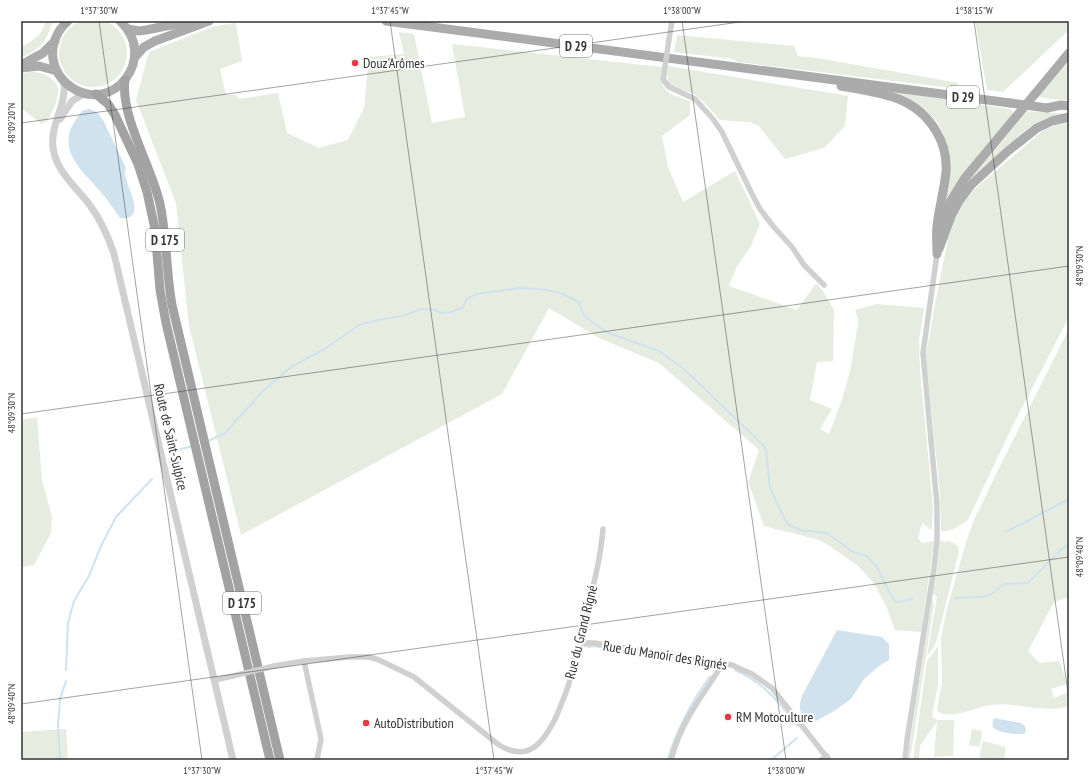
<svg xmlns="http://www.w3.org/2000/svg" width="1090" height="781" font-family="'PT Sans Narrow',sans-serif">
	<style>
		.green { fill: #e6ecdf }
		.water { fill: #cfe2ee }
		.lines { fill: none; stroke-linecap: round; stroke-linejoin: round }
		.stream { stroke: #cfe2ee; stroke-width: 2 }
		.minor { stroke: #d0d0d0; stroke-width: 5.5 }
		.tertiary { stroke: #d0d0d0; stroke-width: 7 }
		.primary { stroke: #ababab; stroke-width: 9 }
		.trunk { stroke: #a2a2a2; stroke-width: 9 }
		.minor-bridge { stroke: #d0d0d0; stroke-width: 5.5 }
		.primary-bridge { stroke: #ababab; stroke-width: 9 }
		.ticks { fill: none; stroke: #333; stroke-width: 1; stroke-opacity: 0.45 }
		.poi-dot { fill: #e63946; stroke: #fff; stroke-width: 1.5 }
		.labels { text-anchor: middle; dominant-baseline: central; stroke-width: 4; stroke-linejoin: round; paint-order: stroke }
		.shield { fill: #fff; stroke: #707070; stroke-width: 1 }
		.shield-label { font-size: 13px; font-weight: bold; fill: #333 }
		.poi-label { font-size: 14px; fill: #333; stroke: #fff; text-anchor: start }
		.street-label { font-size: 14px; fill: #333; stroke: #fff }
		.neatline { fill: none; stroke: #333; stroke-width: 1.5 }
		.ticks-label { font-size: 10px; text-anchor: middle; fill: #333 }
	</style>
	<rect width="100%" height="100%" fill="#fff"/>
	<g class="green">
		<circle cx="93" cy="53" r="34"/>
		<path d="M45,21h8c-9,24 -9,25 -32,37v-10c10,-7 23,-13 24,-27z"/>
		<polygon points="975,21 1069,21 1069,30 1003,92 987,90"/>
		<path d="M236,23l6,38 -22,8 6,26h10l3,4 39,-6 9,40 32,15 29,-8 16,-32 5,-51 35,-3 -5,-22 15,2 18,89 33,-6 -13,-73 210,23c-3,25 6,27 28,34v14l-28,21 6,31 15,35 52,-31 25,53 -9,22 -15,22 -7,18 68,24 19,-27 7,8 11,19 -1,51 -16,1 -7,38 22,9 -12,20 9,5 13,-34 8,-29 8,-47v-6l-3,-8 22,-6 47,4 -5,33 1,29 13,137 -1,23 -10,-7 -4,15 4,5 12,-2 -13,91 -26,-2 -8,-22 -14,-26 -16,-17 -32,-22 -9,-4 -52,-13 -16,-44 11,-32 -100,-87 -60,-25 -50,-30 -47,86 -261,141 -52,-209 -13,-123 -40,-103 13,-48 66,-26z"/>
		<polygon points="677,35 794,46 798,56 817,58 959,83 952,88 738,62 733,59 674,52"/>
		<polygon points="1069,61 1069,101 1038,97"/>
		<path d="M668,66l180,30 -3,30 -21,22 -39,11 -27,-34 -8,-3 -30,-2c-7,-7 -17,-20 -25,-25 -16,-9 -31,-2 -27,-29z"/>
		<path d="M29,72c12,-1 31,6 29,22 -1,9 -6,18 -10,26l-6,4 -21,-16v-34z"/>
		<path d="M892,91l117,18 4,2v4c-25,27 -47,54 -67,84l4,-35 -3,-20 -9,-21 -12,-13 -10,-6z"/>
		<polygon points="1027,111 1067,114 1050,119 962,188"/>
		<path d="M1069,121v196l-57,110 -44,93c-9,6 -16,12 -27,11l-1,-36 -14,-140 9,-51 13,-65 8,-23 7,-13 14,-16 68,-58z"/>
		<path d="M1069,329v268l-15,5 -26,49 11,12 21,-2 7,23 -16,5 3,9 15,-6v14c-28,8 -52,-5 -79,-1 -13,2 -44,17 -53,5l5,-28 -1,-44 6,-29 19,-67 8,-22 26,-54z"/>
		<polygon points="37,417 42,480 52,517 51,533 34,565 21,567 21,420"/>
		<polygon points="947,540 957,545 959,551 937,639 934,647 927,656 937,597 933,594 938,561 940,541 947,542"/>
		<polygon points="932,599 934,603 910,760 908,760 909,747"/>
		<polygon points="938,646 938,684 932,717 937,720 954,720 953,756 934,757 937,721 920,746 919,760 913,760 927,661"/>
		<polygon points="66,729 68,760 21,760 21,732"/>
		<polygon points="972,729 982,731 980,747 969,745"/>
		<polygon points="983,741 1006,747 1004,760 993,760 979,757"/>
	</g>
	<g class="water">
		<path d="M89,109l8,3 6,8 23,48c-1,2 -2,5 -1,7 1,11 24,46 -5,43 -7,-10 -13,-19 -21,-28 -13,-15 -34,-32 -30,-55 1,-8 8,-17 13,-24z"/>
		<path d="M837,630l45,7 7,7v16l-10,6 -15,13 -13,20 -17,12 -18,10c-15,-4 -19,-10 -14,-25z"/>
		<path d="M994,718l27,5 4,3 1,5 -2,3c-6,1 -28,-1 -31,-7 -1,-2 0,-7 1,-9z"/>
	</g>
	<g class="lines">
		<g class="stream">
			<polyline points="208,441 225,433 263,391 291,367 323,350 359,325 383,319 403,316 421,309 435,310 441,313 451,312 463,307 467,299 476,294 522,288 547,290 561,293 579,302 584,316 606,332 659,351 685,370 763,445 766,450 770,488 785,520 788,524 800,530 827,533 853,552 867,556 877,567 890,594 895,601 899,602 912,599"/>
			<polyline points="174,456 178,450 192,446"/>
			<polyline points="1006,532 1069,499"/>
			<polyline points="955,598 983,597 990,595 1004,584 1028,583 1062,549 1069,544"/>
			<polyline points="588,647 594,646 646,654"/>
			<polyline points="66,670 68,623 74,601 89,576 101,546 116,517 152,479"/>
			<path d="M735,670c28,12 43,31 62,55"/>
			<path d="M668,759c9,-31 23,-56 42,-83"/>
			<polyline points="60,760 58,725 60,699 66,681"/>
			<polyline points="771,760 797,738"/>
		</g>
		<g class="minor">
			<polyline points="669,39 672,21"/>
			<polyline points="664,74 663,79 669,87 695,99 713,119 722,132 752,194 760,209 773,226 792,247 804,265 824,285"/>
			<polyline points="581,645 588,643 594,643 732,665 752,674 772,688 829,760"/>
			<path d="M581,645l-2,-4c9,-36 21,-74 24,-112"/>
			<polyline points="304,661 321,739 317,760"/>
			<path d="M274,666l30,-5 45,-4h20l10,3 35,17 85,68c31,19 46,-5 58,-30 4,-11 9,-21 12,-32 4,-12 3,-29 12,-38"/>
			<polyline points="214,680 233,676"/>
			<path d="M671,760c9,-36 29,-61 49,-92l1,-5"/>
			<polyline points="821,760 827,756"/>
			<polyline points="905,760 907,740 934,568 937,541 937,505 923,353 937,254"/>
		</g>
		<g class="tertiary">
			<path d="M64,81c3,24 -14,43 -11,67 3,23 23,39 36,56 12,16 19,32 25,50l119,506"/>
			<polyline points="60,119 72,101 85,93"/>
		</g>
		<g class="primary">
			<path d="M68,21c-11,9 -17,24 -15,38 2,12 8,21 18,28 42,29 88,-30 49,-66"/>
			<polyline points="386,21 1010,103"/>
			<polyline points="128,29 139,31 146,30 191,21"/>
			<polyline points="135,57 144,47 155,41 209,21"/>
			<polyline points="21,65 43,53 55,41"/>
			<polyline points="21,68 39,66 57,71"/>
			<path d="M841,86c38,7 74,9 95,45 8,13 11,26 10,41 -2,19 -7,36 -9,54 -1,9 0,19 0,28"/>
			<polyline points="1047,108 1061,105 1069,106"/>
			<polyline points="942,229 950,202 965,178 1069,53"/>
			<polyline points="939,249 952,214 959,201 971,185 1008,151 1037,128 1052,121 1069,117"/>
		</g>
		<g class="trunk">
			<polyline points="65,21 65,23"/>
			<path d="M125,80c-5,36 27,87 35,124 7,33 6,67 12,101l108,455"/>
			<polyline points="96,94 108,104 115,115 138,164 147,192 155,229 160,290 166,323 270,760"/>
		</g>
		<g class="minor-bridge">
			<polyline points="664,74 669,39"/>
			<polyline points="233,676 274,666"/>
		</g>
		<polyline class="primary-bridge" points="1010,103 1047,108"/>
	</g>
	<path class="ticks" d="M99,21l103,739M390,21l104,739M682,21l104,739M974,21l95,679M21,123l726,-102M21,414l1048,-148M21,704l1048,-147"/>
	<g class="poi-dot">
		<circle cx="355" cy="63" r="4"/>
		<circle cx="728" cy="717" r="4"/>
		<circle cx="366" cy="723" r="4"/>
	</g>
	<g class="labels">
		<g class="shield">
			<rect x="560" y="35" width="32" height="22" rx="3"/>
			<rect x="947" y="86" width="32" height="22" rx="3"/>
			<rect x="146" y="229" width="38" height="22" rx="3"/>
			<rect x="223" y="592" width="38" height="22" rx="3"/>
		</g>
		<g class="shield-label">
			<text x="576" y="46">D 29</text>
			<text x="963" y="97">D 29</text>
			<text x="165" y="240">D 175</text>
			<text x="242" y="603">D 175</text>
		</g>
		<g class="poi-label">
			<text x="363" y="63">Douz'Arômes</text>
			<text x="736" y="717">RM Motoculture</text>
			<text x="374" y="723">AutoDistribution</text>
		</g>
		<g class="street-label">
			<text transform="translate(171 437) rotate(77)">Route de Saint-Sulpice</text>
			<text transform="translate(581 632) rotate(-76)">Rue du Grand Rigné</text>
			<text transform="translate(665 655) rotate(9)">Rue du Manoir des Rignés</text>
		</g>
	</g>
	<rect width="1090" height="781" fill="none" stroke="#ffffff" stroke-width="44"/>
	<rect x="22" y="22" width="1046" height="737" class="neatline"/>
	<g class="ticks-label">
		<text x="99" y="14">1°37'30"W</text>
		<text x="390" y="14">1°37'45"W</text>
		<text x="682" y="14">1°38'00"W</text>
		<text x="974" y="14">1°38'15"W</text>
		<text transform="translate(11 123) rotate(-90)" y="4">48°09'20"N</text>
		<text transform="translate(1079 266) rotate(-90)" y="4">48°09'30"N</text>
		<text transform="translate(11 413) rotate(-90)" y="4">48°09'30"N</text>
		<text transform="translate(1079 557) rotate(-90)" y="4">48°09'40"N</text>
		<text transform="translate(11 704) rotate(-90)" y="4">48°09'40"N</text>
		<text x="202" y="774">1°37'30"W</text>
		<text x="494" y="774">1°37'45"W</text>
		<text x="786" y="774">1°38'00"W</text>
	</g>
</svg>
